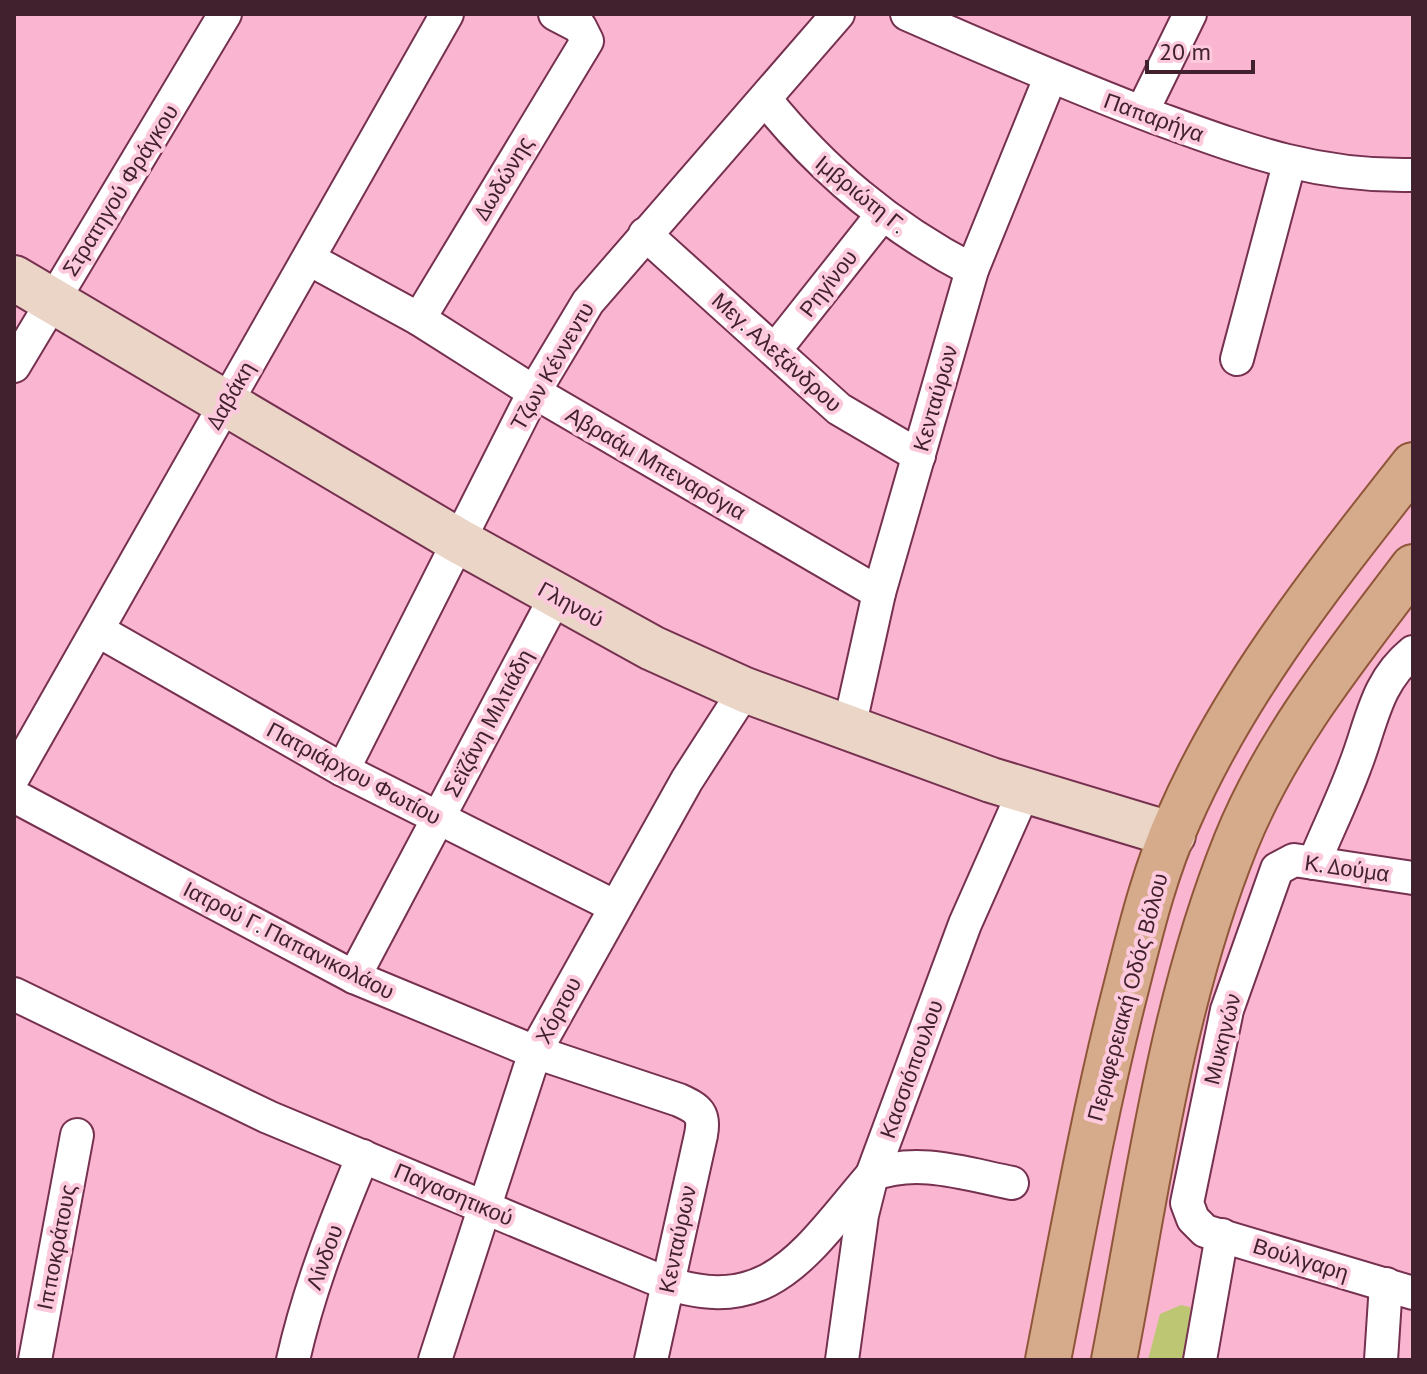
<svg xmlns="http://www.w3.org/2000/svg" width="1427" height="1374" font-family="'PT Sans',sans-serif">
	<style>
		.green { fill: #bcc673 }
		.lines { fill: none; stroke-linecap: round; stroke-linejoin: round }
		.street-casing { stroke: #763050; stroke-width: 36 }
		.secondary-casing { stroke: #763050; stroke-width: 48 }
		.primary-casing { stroke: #90563a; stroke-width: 48 }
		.street { stroke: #fff; stroke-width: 32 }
		.secondary { stroke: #ead5c6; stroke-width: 44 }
		.primary { stroke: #d6ab8c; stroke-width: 44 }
		.labels { text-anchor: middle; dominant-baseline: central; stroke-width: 8; stroke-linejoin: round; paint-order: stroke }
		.street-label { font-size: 22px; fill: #41212e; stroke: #fdc9dc }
	</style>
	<rect width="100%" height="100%" fill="#fab6d0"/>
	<polygon class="green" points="1181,1305 1190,1307 1192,1318 1184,1360 1148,1360 1160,1314"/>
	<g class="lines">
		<defs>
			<g id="street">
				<path d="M907,14c82,36 163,71 247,103 91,33 160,60 259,58"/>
				<path d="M765,99c58,72 124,128 207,171"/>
				<polyline points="1142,112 1190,14"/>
				<polyline points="645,234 839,409 919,456"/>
				<polyline points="309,259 419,319 534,392 879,593"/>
				<polyline points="419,319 587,41 580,27 555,14"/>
				<polyline points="775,350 882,215"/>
				<polyline points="1237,359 1289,164"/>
				<polyline points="14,366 225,14"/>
				<polyline points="99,631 343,770 614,906"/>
				<polyline points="849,728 879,593 972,270 1050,78"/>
				<polyline points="343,770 534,392 588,302 838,14"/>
				<polyline points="14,776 447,14"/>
				<path d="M14,796l340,181 181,75 144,48c20,9 26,14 22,35l-50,225"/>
				<path d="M1314,863c13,-32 29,-64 41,-97 17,-43 20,-83 58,-114"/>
				<polyline points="1413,878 1294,860 1277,869 1227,1010 1187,1203 1193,1219 1205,1231 1413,1293"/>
				<polyline points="354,977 556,596"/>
				<path d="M14,994l254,123 383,160c116,47 153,-23 221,-102 45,-18 94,-1 140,8"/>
				<polyline points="35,1360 77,1135"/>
				<path d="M293,1360c16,-71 42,-137 70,-204"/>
				<polyline points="435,1360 535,1052 687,780 745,690"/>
				<polyline points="842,1360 862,1215 872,1175 965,924 1024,791"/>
				<polyline points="1200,1360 1222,1235"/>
				<polyline points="1381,1360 1386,1284"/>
			</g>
			<polyline id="secondary" points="14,278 457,540 652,648 745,690 991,780 1173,835"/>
			<g id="primary">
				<path d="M1048,1360c24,-123 46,-247 77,-368 15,-59 29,-119 54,-174 57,-131 147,-242 234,-353"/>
				<path d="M1114,1360c34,-174 56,-354 122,-518 41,-102 112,-189 177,-275"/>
			</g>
		</defs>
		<use href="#street" class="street-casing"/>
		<use href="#secondary" class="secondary-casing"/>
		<use href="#primary" class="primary-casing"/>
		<use href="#street" class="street"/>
		<use href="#secondary" class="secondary"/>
		<use href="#primary" class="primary"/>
	</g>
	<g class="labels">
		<g class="street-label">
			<text transform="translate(1154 117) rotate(20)">Παπαρήγα</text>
			<text transform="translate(503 178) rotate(-59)">Δωδώνης</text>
			<text transform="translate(120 190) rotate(-58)">Στρατηγού Φράγκου</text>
			<text transform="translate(861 194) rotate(39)">Ιμβριώτη Γ.</text>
			<text transform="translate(828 283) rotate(-52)">Ρηγίνου</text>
			<text transform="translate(777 352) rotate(42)">Μεγ. Αλεξάνδρου</text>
			<text transform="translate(552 366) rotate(-60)">Τζων Κέννεντυ</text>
			<text transform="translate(230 395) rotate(-60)">Δαβάκη</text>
			<text transform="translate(935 398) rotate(-74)">Κενταύρων</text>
			<text transform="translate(656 463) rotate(30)">Αβραάμ Μπεναρόγια</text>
			<text transform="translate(571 604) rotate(29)">Γληνού</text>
			<text transform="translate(488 723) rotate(-62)">Σεϊζάνη Μιλτιάδη</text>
			<text transform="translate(354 773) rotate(28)">Πατριάρχου Φωτίου</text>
			<text transform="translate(1347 868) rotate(8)">Κ. Δούμα</text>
			<text transform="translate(289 940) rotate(27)">Ιατρού Γ. Παπανικολάου</text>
			<text transform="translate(1127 997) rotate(-75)">Περιφερειακή Οδός Βόλου</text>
			<text transform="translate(558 1010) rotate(-62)">Χόρτου</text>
			<text transform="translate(1222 1039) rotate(-76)">Μυκηνών</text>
			<text transform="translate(911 1069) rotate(-70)">Κασσιόπουλου</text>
			<text transform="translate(454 1194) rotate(23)">Παγασητικού</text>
			<text transform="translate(677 1239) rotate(-78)">Κενταύρων</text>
			<text transform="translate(56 1247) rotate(-79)">Ιπποκράτους</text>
			<text transform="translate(324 1257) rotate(-70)">Λίνδου</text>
			<text transform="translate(1301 1259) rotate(17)">Βούλγαρη</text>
		</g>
	</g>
	<rect width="1427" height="1374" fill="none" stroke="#41212e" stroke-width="32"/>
	<path d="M1147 60v12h106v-12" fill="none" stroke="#41212e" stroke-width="4"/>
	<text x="1159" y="60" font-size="24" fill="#41212e" stroke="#fdc9dc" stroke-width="6" paint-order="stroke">20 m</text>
</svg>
